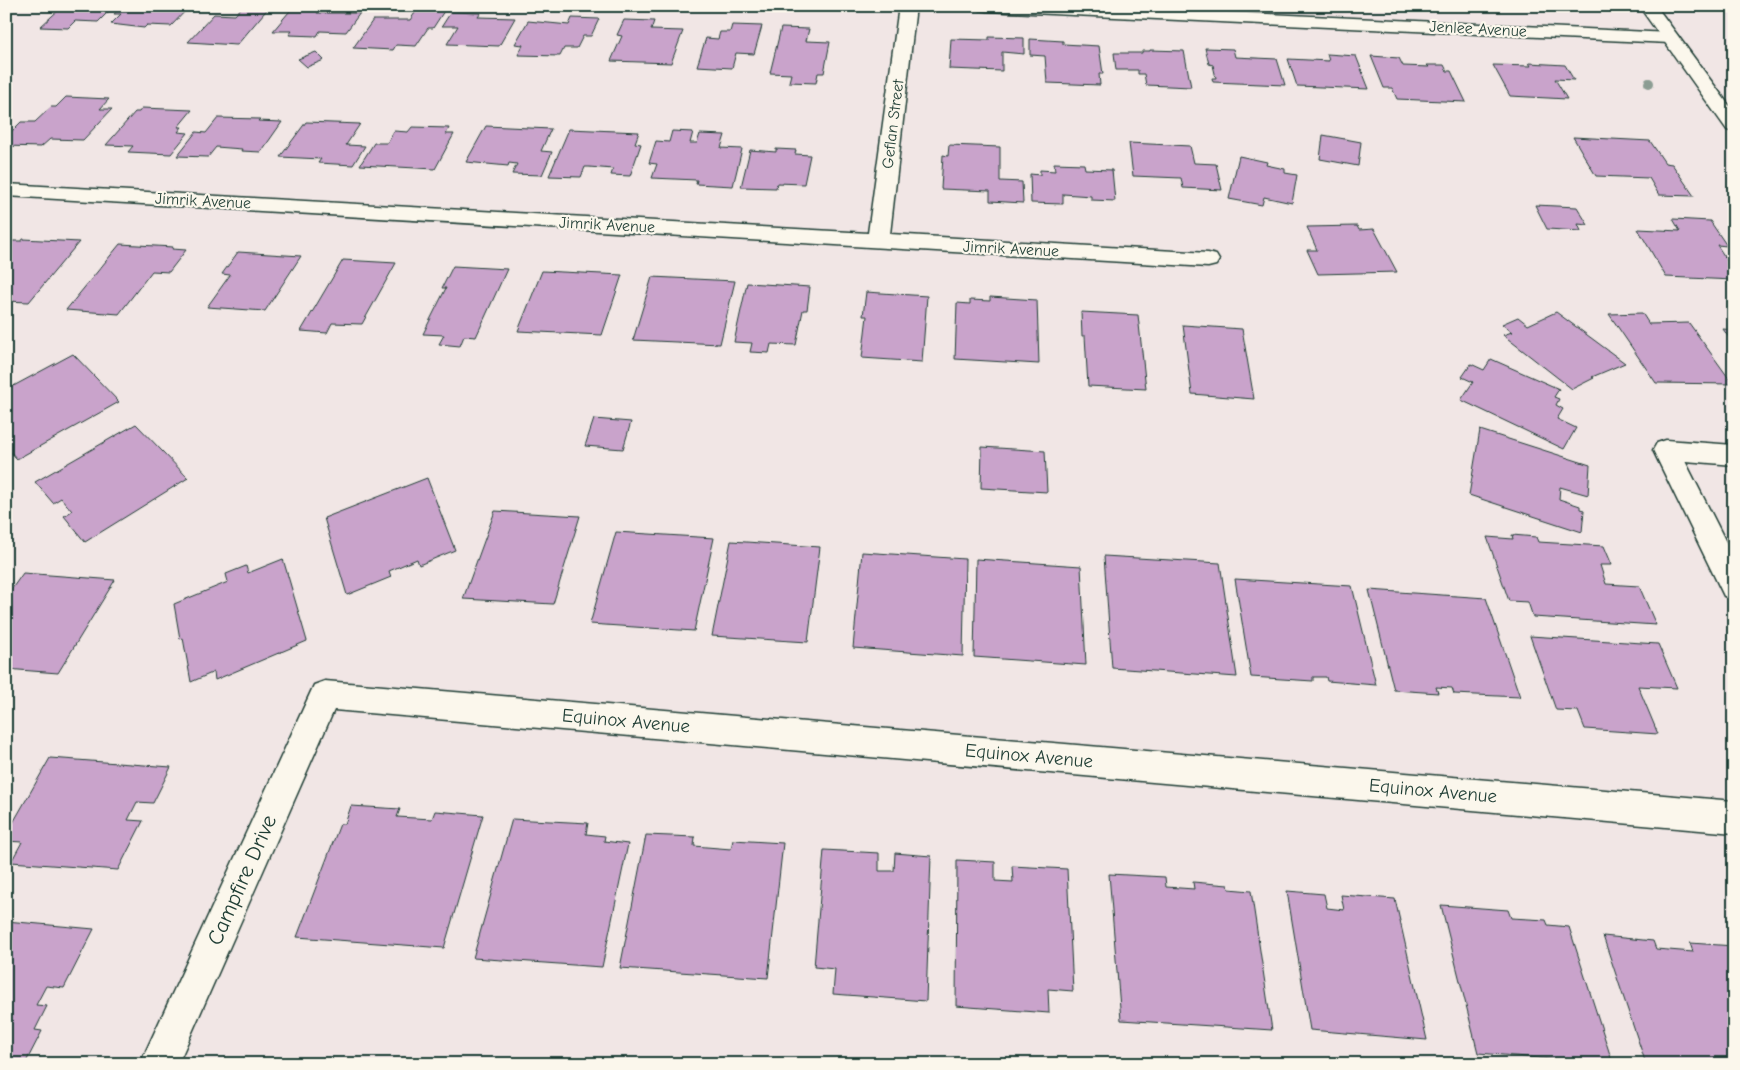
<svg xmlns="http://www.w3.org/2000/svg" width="1740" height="1070" font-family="'Comic Neue',sans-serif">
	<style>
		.building { fill: #c9a3cb; stroke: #1f3d34 }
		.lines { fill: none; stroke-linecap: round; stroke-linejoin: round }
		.minor-casing { stroke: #1f3d34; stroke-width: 3 }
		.tertiary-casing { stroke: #1f3d34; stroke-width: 3 }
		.minor { fill: #fbf7ec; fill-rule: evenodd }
		.tertiary { fill: #fbf7ec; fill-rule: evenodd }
		.tree { fill: #8c9d93 }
		.labels { text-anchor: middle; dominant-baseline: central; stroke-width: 4.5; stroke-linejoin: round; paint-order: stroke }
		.far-street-label { font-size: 16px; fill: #1f3d34; stroke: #fbf7ec }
		.street-label { font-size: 19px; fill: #1f3d34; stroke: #fbf7ec }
		.near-street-label { font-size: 22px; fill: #1f3d34; stroke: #fbf7ec }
	</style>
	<rect width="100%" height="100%" fill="#f1e6e5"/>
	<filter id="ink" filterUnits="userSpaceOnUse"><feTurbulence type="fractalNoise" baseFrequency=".02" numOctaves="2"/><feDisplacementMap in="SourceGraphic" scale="10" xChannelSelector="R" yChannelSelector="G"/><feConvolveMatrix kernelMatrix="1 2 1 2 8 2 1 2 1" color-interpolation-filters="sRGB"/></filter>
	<g filter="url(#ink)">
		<g class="building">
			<polygon points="63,6 114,6 98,22 75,21 68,28 40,27"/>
			<polygon points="121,6 190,6 171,26 147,25 144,28 111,24 121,14 114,14"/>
			<polygon points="243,6 270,6 237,45 188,42 214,14 235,15"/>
			<polygon points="294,6 322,6 317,13 360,13 346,32 320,31 317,36 289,35 292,31 273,31"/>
			<polygon points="417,10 444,11 433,28 428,28 416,46 396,45 393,50 353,48 373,20 410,20"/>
			<polygon points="451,12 481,13 478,17 515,18 499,46 447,44 458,26 442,26"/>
			<polygon points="572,18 599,19 591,36 583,36 577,48 564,48 560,56 518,55 523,45 515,44 528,21 569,25"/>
			<polygon points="624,20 654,21 651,30 683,31 671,63 611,61 622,36 617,35"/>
			<polygon points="732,25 762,26 754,54 736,53 732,68 697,66 706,38 718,39 720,32 730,32"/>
			<polygon points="781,28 809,29 806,41 830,42 824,73 818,73 816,83 789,82 791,74 770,73"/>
			<polygon points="989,37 1024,38 1024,54 1002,52 1002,71 949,69 951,39 989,40"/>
			<polygon points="1030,39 1063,41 1063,44 1099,46 1103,74 1099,74 1100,85 1047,83 1045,56 1030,55"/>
			<polygon points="1205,48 1233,49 1235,57 1277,59 1285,85 1213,82 1212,78 1216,78 1213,65 1209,64"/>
			<polygon points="1150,50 1184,51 1191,87 1146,85 1144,74 1138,74 1138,70 1116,70 1114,53 1142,53 1142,51 1150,51"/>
			<polygon points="316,52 324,60 307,67 298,59"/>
			<polygon points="1327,54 1356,56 1369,89 1297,86 1288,59 1329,61"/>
			<polygon points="1371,56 1399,58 1403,66 1429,67 1427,65 1444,65 1447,71 1451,71 1466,102 1397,99 1392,88 1384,88"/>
			<polygon points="1529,63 1565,65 1574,80 1555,79 1567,99 1510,96 1493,65 1531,66"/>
			<polygon points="66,97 109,99 100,109 112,109 83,140 50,139 41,147 6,146 6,137 21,122 35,122 51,107 56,107"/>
			<polygon points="142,108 192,110 178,127 182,127 178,132 188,133 171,154 128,152 133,146 106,145 135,112 139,112"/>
			<polygon points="218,118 260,119 258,121 282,122 261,152 241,151 242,149 216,147 208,157 177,156 196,132 206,133"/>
			<polygon points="306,122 360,124 346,145 365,146 353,165 318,163 321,159 280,157"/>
			<polygon points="486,126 551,129 541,151 552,152 542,175 512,174 517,164 509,163 508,166 466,162"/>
			<polygon points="412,127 449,128 446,134 454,134 435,169 360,165 374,143 387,143 394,131 408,132"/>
			<polygon points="569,129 639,132 635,143 641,144 630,176 611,175 613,169 589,167 585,167 581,177 549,176"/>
			<polygon points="672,131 693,132 690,143 697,143 700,134 725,135 721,148 742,149 733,186 696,184 697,180 652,178 657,164 649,163 656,141 669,142"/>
			<polygon points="1323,135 1361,142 1358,166 1320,159"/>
			<polygon points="1573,137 1650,141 1665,163 1672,164 1694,196 1659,195 1649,178 1596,176"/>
			<polygon points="1129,143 1190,146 1194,163 1216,164 1222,190 1183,188 1181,178 1133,176"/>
			<polygon points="949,145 1000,147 1000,181 1022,182 1023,203 990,201 990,191 941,189 943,155 948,156"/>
			<polygon points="776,149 796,150 795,154 810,155 804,184 777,183 776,188 741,187 750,150 776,152"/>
			<polygon points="1239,156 1267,162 1266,165 1285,169 1285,173 1297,175 1292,203 1264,197 1262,205 1229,199"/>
			<polygon points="1054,163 1084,164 1085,169 1112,170 1115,201 1091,200 1091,196 1063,194 1063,204 1031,203 1030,174 1040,175 1040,170 1055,171"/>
			<polygon points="1535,205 1577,207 1588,225 1578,224 1581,231 1547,229"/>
			<polygon points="1673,219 1710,221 1727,246 1717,245 1734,271 1734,280 1666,277 1638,229 1680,231"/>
			<polygon points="1357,226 1359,230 1374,229 1397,272 1318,274 1307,250 1317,250 1307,227"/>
			<polygon points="23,239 79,242 29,302 6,301 6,242 8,241 22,241"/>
			<polygon points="120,244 173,247 172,249 186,250 169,272 152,271 119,314 66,310"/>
			<polygon points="238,252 301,256 265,311 207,307 230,275 222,274"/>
			<polygon points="343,260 396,263 362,324 332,323 327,333 301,331"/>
			<polygon points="453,266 507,269 476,337 464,336 460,346 439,344 444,335 423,334 446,288 442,288"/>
			<polygon points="542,271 622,275 602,335 518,331"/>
			<polygon points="652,277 735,281 720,344 633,340"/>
			<polygon points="747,283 810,287 807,310 803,310 796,345 771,344 769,353 750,352 752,343 734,342"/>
			<polygon points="866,292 927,296 922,362 862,358 867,316 863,316"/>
			<polygon points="990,297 1037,300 1039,364 955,359 957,303 970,304 970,300 990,301"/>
			<polygon points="1081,312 1138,315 1146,389 1088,386 1085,336 1082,336"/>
			<polygon points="1556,312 1625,363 1592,377 1594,378 1572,389 1503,335 1512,332 1502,324 1518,317 1528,325"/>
			<polygon points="1642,313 1649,324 1689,323 1733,384 1656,383 1609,314"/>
			<polygon points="1183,325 1242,329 1254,399 1192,394"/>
			<polygon points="1723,329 1734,330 1734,345"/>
			<polygon points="73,354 119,402 17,459 6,447 6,390"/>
			<polygon points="1491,359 1559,389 1554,397 1559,399 1556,405 1563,409 1557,419 1576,428 1564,449 1461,400 1473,382 1462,377 1471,364 1484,370"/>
			<polygon points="594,419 631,422 623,449 585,446"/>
			<polygon points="136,424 188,478 85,542 64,516 72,511 61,498 53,503 35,482"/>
			<polygon points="1480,430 1590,465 1588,495 1560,487 1559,499 1580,506 1580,509 1584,510 1582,532 1469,495"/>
			<polygon points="982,447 1045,451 1047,492 981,488"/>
			<polygon points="427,478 455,550 419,565 417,559 389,571 391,577 347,595 324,518"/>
			<polygon points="495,511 580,516 553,604 463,599"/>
			<polygon points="616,532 714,538 694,631 590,624"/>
			<polygon points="1512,535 1536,537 1538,542 1604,546 1612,565 1600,565 1606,584 1639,586 1656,625 1533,617 1528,602 1509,601 1487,537 1513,539"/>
			<polygon points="731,541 820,547 808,642 712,636"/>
			<polygon points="862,552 965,559 963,656 853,648"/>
			<polygon points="1104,556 1220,563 1237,677 1112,668"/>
			<polygon points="283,559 307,641 215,680 214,672 191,682 183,638 180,639 174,604 228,582 226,574 246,566 248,573"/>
			<polygon points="976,559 1081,566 1086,665 974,657"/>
			<polygon points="23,573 115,580 58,673 6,669 6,590 11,590"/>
			<polygon points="1235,579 1352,586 1376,685 1327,681 1326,677 1313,677 1313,681 1251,677"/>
			<polygon points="1369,590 1486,598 1520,697 1454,694 1452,688 1436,687 1438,693 1394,690"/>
			<polygon points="1530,636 1658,644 1677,688 1638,686 1658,734 1585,729 1578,711 1556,710"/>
			<polygon points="50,758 171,767 153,803 137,802 128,820 143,821 118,870 11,862 22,842 6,841 6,835"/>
			<polygon points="351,806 400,809 397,817 432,819 435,811 483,815 444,948 297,937 340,824 345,824"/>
			<polygon points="512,819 588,823 586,834 605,836 604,841 628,844 602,967 473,958"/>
			<polygon points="646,835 695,837 694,846 731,849 733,840 783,843 768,978 620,968"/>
			<polygon points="824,850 879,853 879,871 894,871 895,853 931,856 926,1001 833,994 835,969 814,967"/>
			<polygon points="957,860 995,862 995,881 1013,882 1012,866 1067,869 1073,991 1048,989 1049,1013 956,1006"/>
			<polygon points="1109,874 1165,877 1166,887 1194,889 1193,882 1228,885 1229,889 1251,891 1272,1030 1121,1020"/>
			<polygon points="1287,891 1324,894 1327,908 1344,910 1341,895 1395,899 1427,1040 1310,1030"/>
			<polygon points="1441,905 1508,910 1511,918 1546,920 1548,925 1569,927 1613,1064 1478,1053"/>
			<polygon points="6,921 94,929 64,988 46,986 36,1005 47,1006 35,1030 42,1031 25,1064 6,1064"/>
			<polygon points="1603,936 1653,941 1656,949 1693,952 1690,943 1734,946 1734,1064 1646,1064"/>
		</g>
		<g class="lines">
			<defs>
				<g id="minor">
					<polygon points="899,6 916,6 890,234 1208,253 1216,255 1219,260 1216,265 1208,267 6,196 6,184 868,233"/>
					<polygon points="978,6 1101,6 1670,33 1676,34 1679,38 1676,42 1670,43 986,11 980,10"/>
					<polygon points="1666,440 1734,445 1734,465 1685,461 1734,558 1734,599 1724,596 1653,450 1657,443"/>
					<polygon points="325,681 1734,801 1734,833 334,710 178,1064 140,1064 314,685"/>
				</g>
				<polygon id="tertiary" points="1639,6 1656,6 1734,112 1734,132 1727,130"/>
			</defs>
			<use href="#minor" class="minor-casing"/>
			<use href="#tertiary" class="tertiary-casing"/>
			<use href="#minor" class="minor"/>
			<use href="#tertiary" class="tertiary"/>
		</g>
		<circle class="tree" cx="1649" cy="83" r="5"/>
	</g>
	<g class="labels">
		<g class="far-street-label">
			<text transform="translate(1478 29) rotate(3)">Jenlee Avenue</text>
			<text transform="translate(893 124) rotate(-83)">Geflan Street</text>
			<text transform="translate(203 201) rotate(3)">Jimrik Avenue</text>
			<text transform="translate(607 225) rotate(3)">Jimrik Avenue</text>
			<text transform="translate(1011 249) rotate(3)">Jimrik Avenue</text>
		</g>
		<g class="street-label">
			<text transform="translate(626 721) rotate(5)">Equinox Avenue</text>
			<text transform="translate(1029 756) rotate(5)">Equinox Avenue</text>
			<text transform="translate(1433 791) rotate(5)">Equinox Avenue</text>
		</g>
		<g class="near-street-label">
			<text transform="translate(242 880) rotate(-66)">Campfire Drive</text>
		</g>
	</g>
	<rect width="1740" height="1070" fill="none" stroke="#fbf7ec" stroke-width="25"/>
	<rect x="12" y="12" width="1715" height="1045" fill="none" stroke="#1f3d34" stroke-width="2" filter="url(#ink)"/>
</svg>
